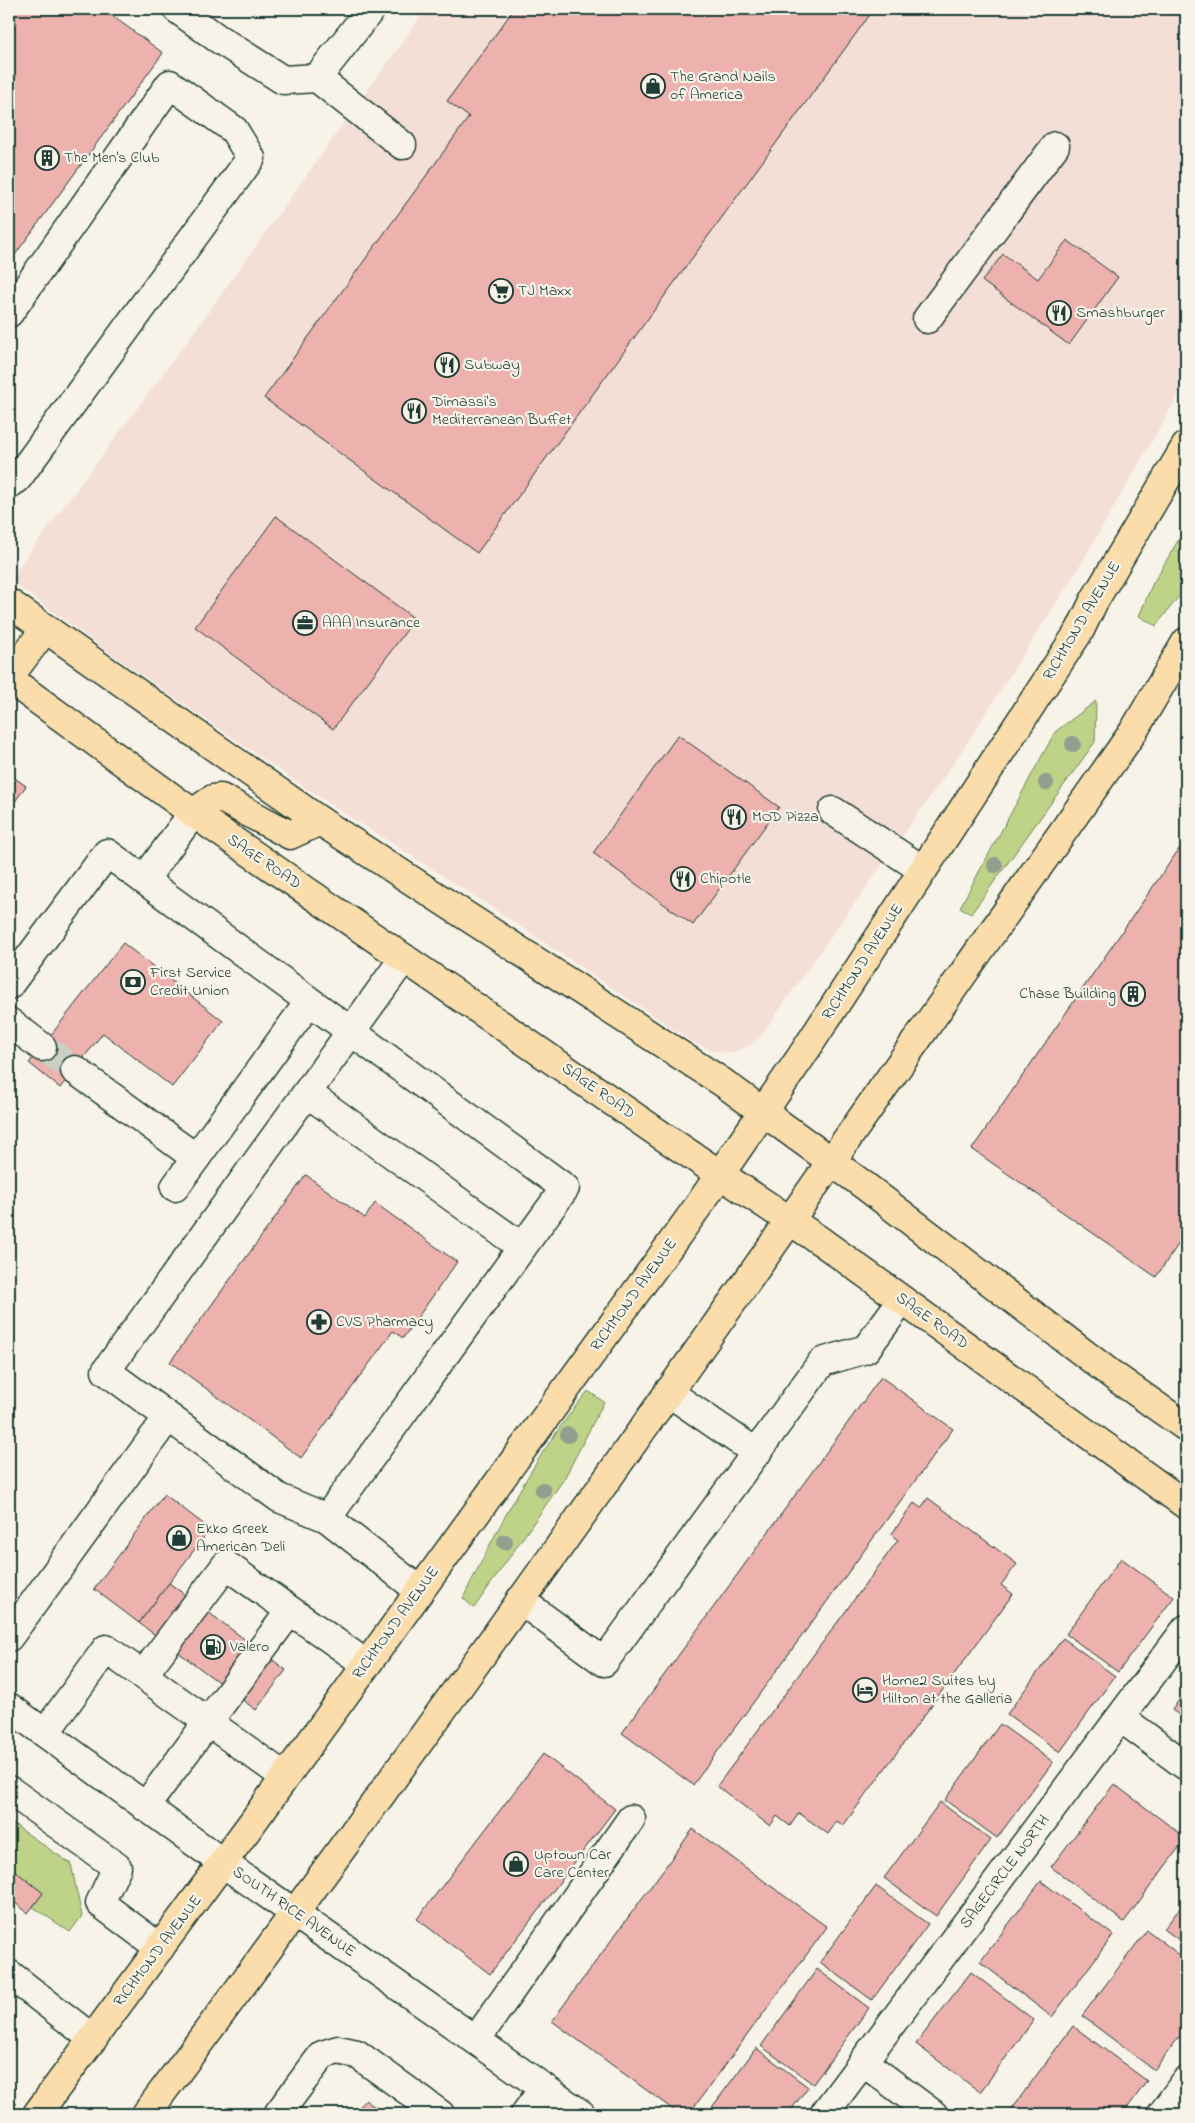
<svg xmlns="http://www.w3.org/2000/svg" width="1195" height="2123" font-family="'Indie Flower',sans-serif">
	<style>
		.built { fill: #f4dfd7 }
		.green { fill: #bed288; stroke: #6e885e }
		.building { fill: #edb1ae; stroke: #1f3d34 }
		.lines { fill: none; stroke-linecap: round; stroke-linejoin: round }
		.minor-tunnel { stroke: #cccfc4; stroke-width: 28; stroke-dasharray: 28 14; stroke-linecap: butt }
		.minor-casing { stroke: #1f3d34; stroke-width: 31 }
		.major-casing { stroke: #1f3d34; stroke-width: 31 }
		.minor { stroke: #f7f3e8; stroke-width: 28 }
		.major { stroke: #fbddab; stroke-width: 28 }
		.tree { fill: #929f8e }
		.labels { text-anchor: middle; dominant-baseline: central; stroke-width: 4.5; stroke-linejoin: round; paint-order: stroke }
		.poi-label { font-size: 16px; fill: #1f3d34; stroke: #f7f3e8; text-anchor: start }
		.street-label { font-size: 16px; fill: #1f3d34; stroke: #f7f3e8 }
	</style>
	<rect width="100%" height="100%" fill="#f7f3e8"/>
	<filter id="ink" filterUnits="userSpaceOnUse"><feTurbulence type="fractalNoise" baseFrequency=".02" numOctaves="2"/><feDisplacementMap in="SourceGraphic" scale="10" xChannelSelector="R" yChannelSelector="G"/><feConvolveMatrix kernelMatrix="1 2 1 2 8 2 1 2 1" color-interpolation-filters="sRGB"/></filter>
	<g filter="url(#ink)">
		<polygon class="built" points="426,9 1186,9 1186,382 1081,564 958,757 760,1037 752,1044 734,1052 714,1051 696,1044 476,897 314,794 111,654 9,580 189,339"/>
		<g class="green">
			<polygon points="1186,527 1186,587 1156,626 1139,616 1152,585"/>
			<polygon points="1096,701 1095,742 971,914 960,907 1055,732"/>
			<path d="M588,1391l16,11 -40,77 -90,129 -11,-10c36,-72 73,-145 125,-207z"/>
			<polygon points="9,1821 71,1864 82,1916 70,1932 33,1907 43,1893 9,1866"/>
		</g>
		<g class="building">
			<polygon points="9,9 103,9 163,53 9,263"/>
			<polygon points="514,9 874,9 477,553 264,398 469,117 447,101"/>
			<polygon points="1067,240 1118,277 1069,345 982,281 1003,254 1038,279"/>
			<polygon points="276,516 415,619 333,729 195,627"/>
			<polygon points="678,735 779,807 693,925 593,853"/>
			<polygon points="9,774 26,786 9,810"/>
			<polygon points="1186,839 1186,1233 1156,1277 972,1149"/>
			<polygon points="123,943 223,1021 172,1087 103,1033 60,1088 29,1063"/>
			<polygon points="306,1175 365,1218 375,1203 457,1262 403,1338 393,1331 301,1458 170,1362"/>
			<polygon points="881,1377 953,1429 693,1785 622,1733"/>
			<polygon points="164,1494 210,1529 139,1623 94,1589"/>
			<polygon points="928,1498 1017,1564 1001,1585 1013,1594 843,1826 837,1821 828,1834 799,1813 790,1826 777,1816 770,1826 717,1786 898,1540 891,1535 914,1503 921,1508"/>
			<polygon points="1121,1558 1174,1597 1118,1672 1066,1634"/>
			<polygon points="169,1583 286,1670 256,1710 139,1623"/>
			<polygon points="1063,1638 1115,1676 1060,1752 1007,1714"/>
			<polygon points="1186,1690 1186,1720 1172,1710"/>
			<polygon points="1000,1724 1053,1762 997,1838 945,1800"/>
			<polygon points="543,1754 615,1809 490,1974 417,1919"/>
			<polygon points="1114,1784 1186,1838 1124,1922 1051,1867"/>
			<polygon points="940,1802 991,1840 936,1916 884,1878"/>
			<polygon points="693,1829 827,1927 689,2114 679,2114 552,2021"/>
			<polygon points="9,1866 43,1893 28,1913 9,1898"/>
			<polygon points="1041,1881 1113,1935 1052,2017 980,1962"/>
			<polygon points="876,1886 928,1924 872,2000 820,1962"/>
			<polygon points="1186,1900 1186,1945 1164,1929"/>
			<polygon points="1147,1930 1186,1960 1186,2028 1154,2070 1082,2016"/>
			<polygon points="817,1969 869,2008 813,2084 761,2046"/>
			<polygon points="971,1972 1034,2020 980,2092 916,2044"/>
			<polygon points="1073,2026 1147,2081 1123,2114 1015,2114 1010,2111"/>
			<polygon points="756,2048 808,2087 788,2114 707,2114"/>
			<polygon points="365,2100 385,2114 354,2114"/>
		</g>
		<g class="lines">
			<polyline class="minor-tunnel" points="42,1047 75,1070"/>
			<defs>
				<g id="minor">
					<polyline points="177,9 217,38 283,80 317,78 371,9"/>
					<polyline points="317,78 402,145"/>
					<polyline points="9,313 170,84 234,130 251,158 17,479 9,484"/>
					<polyline points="927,319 1055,146"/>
					<polyline points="833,811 923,870"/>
					<polyline points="144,880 193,813"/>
					<polyline points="404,958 106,1371 279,1498 327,1518 420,1591"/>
					<polyline points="9,985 107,853 565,1188 327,1518"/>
					<polyline points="9,1022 42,1047"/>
					<polyline points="75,1070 196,1158"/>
					<polyline points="307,1093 522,1247"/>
					<polyline points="175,1187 309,1002"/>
					<polyline points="668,1392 757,1453"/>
					<polyline points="520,1600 604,1662 822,1362 866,1349 902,1300"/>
					<polyline points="9,1637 168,1417"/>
					<polyline points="143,1675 226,1565 366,1664"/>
					<polyline points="9,1707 223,1863 581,2114"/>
					<polyline points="1121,1718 1186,1766"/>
					<polyline points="45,1733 106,1649 285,1777"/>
					<polyline points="9,1790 117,1867 100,1903 160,1948"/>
					<polyline points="145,1807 290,1611"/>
					<polyline points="9,1974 93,2039"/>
					<polyline points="476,2040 631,1819"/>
					<polyline points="863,2062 933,2114"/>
					<polyline points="278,2114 322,2055 338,2050 357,2054 440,2114"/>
					<polyline points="525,2114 544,2088"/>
					<polyline points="824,2114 1186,1629"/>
					<polyline points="1162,2114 1186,2081"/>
				</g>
				<g id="major">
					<polyline points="9,603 320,821 722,1082 865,1186 1111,1374 1186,1427"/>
					<polyline points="9,677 45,629"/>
					<polyline points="9,679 193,813 664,1137 822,1242 1186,1505"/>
					<polyline points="193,813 213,799 221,798 290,835 320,821"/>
					<polyline points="37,2114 252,1823 694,1212 801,1057 1080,630 1094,601 1186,446"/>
					<path d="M146,2114c339,-453 661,-919 987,-1382l53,-90"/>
				</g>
			</defs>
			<use href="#minor" class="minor-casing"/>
			<use href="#major" class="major-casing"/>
			<use href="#minor" class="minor"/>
			<use href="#major" class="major"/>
		</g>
		<g class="tree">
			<circle cx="1073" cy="744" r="8"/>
			<circle cx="1046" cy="783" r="8"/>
			<circle cx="995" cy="865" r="8"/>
			<circle cx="568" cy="1435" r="8"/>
			<circle cx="543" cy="1490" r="8"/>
			<circle cx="505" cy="1542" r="8"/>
		</g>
	</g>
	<defs>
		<symbol id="shop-ring" viewBox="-11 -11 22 22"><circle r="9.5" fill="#f7f3e8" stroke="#1f3d34" stroke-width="1.5"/><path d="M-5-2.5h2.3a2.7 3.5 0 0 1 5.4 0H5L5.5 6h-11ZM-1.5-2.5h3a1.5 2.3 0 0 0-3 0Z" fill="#1f3d34"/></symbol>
		<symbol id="building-ring" viewBox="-11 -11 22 22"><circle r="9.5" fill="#f7f3e8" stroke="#1f3d34" stroke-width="1.5"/><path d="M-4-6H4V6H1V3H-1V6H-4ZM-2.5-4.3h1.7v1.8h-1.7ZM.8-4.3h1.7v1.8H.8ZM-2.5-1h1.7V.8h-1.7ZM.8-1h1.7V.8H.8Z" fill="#1f3d34"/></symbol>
		<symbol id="supermarket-ring" viewBox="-11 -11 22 22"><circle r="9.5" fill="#f7f3e8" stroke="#1f3d34" stroke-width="1.5"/><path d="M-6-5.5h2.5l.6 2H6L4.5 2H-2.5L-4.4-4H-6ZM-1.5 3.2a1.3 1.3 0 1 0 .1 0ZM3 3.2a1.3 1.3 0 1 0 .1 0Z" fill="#1f3d34"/></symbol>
		<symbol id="restaurant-ring" viewBox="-11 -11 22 22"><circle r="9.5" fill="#f7f3e8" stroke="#1f3d34" stroke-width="1.5"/><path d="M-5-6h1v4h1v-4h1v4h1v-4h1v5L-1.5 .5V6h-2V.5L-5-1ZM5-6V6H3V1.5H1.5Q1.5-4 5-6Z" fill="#1f3d34"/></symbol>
		<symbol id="office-ring" viewBox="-11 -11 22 22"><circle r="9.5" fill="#f7f3e8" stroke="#1f3d34" stroke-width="1.5"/><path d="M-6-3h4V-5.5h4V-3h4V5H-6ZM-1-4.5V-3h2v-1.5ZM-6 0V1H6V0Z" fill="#1f3d34"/></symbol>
		<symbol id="bank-ring" viewBox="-11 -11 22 22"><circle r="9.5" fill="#f7f3e8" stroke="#1f3d34" stroke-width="1.5"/><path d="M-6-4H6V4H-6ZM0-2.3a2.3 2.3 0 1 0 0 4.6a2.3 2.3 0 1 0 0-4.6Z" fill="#1f3d34"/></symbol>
		<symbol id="pharmacy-ring" viewBox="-11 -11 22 22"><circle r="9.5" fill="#f7f3e8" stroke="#1f3d34" stroke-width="1.5"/><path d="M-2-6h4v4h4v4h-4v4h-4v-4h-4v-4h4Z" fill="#1f3d34"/></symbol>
		<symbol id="fuel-ring" viewBox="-11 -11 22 22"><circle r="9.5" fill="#f7f3e8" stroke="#1f3d34" stroke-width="1.5"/><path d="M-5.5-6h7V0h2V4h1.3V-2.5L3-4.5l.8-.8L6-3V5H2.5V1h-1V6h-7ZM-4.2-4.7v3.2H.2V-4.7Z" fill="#1f3d34"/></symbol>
		<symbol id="hotel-ring" viewBox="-11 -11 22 22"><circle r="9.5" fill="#f7f3e8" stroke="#1f3d34" stroke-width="1.5"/><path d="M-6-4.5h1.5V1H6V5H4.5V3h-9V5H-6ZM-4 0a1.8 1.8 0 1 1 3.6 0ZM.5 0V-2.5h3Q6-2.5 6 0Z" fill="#1f3d34"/></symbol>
	</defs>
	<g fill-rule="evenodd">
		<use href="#shop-ring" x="639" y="72" width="28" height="28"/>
		<use href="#building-ring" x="33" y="144" width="28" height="28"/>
		<use href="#supermarket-ring" x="487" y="277" width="28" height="28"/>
		<use href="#restaurant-ring" x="1045" y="299" width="28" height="28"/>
		<use href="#restaurant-ring" x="433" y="351" width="28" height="28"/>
		<use href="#restaurant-ring" x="400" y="397" width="28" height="28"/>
		<use href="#office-ring" x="291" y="609" width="28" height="28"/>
		<use href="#restaurant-ring" x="720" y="803" width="28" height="28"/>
		<use href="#restaurant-ring" x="669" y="865" width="28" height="28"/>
		<use href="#bank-ring" x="119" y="968" width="28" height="28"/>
		<use href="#building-ring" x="1119" y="980" width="28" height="28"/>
		<use href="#pharmacy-ring" x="305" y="1308" width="28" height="28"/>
		<use href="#shop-ring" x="165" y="1524" width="28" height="28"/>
		<use href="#fuel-ring" x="199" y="1633" width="28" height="28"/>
		<use href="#hotel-ring" x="851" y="1676" width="28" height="28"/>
		<use href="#shop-ring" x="502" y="1850" width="28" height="28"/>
	</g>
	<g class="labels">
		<g class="poi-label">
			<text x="670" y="77">The Grand Nails<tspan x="670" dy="18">of America</tspan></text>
			<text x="64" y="158">The Men's Club</text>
			<text x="518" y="291">TJ Maxx</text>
			<text x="1076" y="313">Smashburger</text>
			<text x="464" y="365">Subway</text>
			<text x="432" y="402">Dimassi's<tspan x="432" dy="18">Mediterranean Buffet</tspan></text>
			<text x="322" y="623">AAA Insurance</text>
			<text x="752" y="817">MOD Pizza</text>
			<text x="700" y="879">Chipotle</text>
			<text x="150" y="973">First Service<tspan x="150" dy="18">Credit Union</tspan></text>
			<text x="1116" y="994" text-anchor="end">Chase Building</text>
			<text x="336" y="1322">CVS Pharmacy</text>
			<text x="196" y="1529">Ekko Greek<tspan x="196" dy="18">American Deli</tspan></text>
			<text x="230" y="1647">Valero</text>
			<text x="882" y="1681">Home2 Suites by<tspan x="882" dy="18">Hilton at the Galleria</tspan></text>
			<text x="534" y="1855">Uptown Car<tspan x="534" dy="18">Care Center</tspan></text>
		</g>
		<g class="street-label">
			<text transform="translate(1082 621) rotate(-59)">RICHMOND AVENUE</text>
			<text transform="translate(264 862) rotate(34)">SAGE ROAD</text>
			<text transform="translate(863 962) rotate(-57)">RICHMOND AVENUE</text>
			<text transform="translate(598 1091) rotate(35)">SAGE ROAD</text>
			<text transform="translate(634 1295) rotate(-54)">RICHMOND AVENUE</text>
			<text transform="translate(932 1321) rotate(36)">SAGE ROAD</text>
			<text transform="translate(396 1623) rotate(-54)">RICHMOND AVENUE</text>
			<text transform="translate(1005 1872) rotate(-53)">SAGECIRCLE NORTH</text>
			<text transform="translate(294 1912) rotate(35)">SOUTH RICE AVENUE</text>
			<text transform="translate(158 1951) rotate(-53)">RICHMOND AVENUE</text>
		</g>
	</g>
	<rect width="1195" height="2123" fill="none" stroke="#f7f3e8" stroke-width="30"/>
	<rect x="15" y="15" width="1165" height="2093" fill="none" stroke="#1f3d34" stroke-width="2" filter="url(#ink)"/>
</svg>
